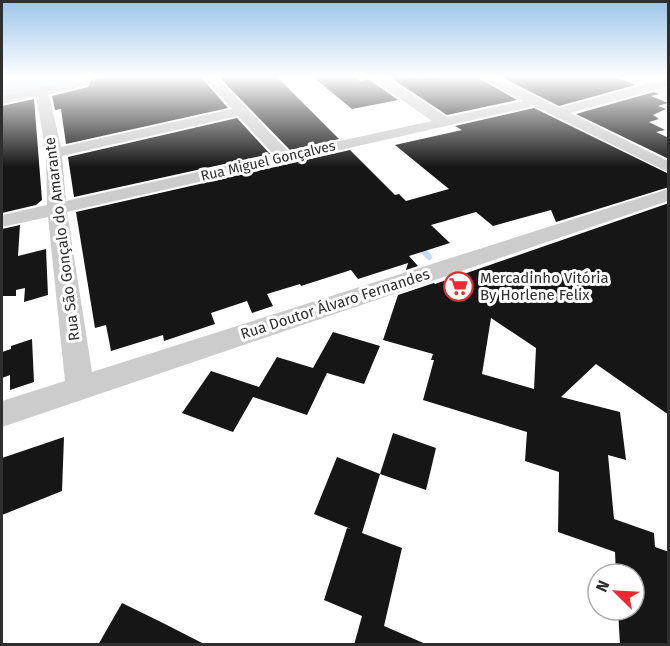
<svg xmlns="http://www.w3.org/2000/svg" width="670" height="646" font-family="'Fira Sans',sans-serif">
	<style>
		.water { fill: #c7deee }
		.lines { fill: none; stroke-linecap: round; stroke-linejoin: round }
		.stream { stroke: #c7deee; stroke-width: 6 }
		.building { fill: #161616; fill-rule: evenodd }
		.minor { fill: #ccc; fill-rule: evenodd }
		.labels { text-anchor: middle; dominant-baseline: central; stroke-width: 6; stroke-linejoin: round; paint-order: stroke }
		.far-street-label { font-size: 14px; fill: #2f2f2f; stroke: #fff }
		.street-label { font-size: 15px; fill: #2f2f2f; stroke: #fff }
		.poi-label { font-size: 15px; fill: #2f2f2f; stroke: #fff; text-anchor: start }
	</style>
	<rect width="100%" height="100%" fill="#fff"/>
	<polygon class="water" points="2,76 108,76 2,97"/>
	<g class="lines">
		<polyline class="stream" points="418,245 429,257"/>
	</g>
	<g class="building">
		<polygon points="111,76 200,76 228,108 66,144 61,109 55,110 52,96 88,87 91,80"/>
		<polygon points="218,76 276,76 339,139 290,150"/>
		<polygon points="312,76 353,76 360,81 368,79 398,100 352,109"/>
		<polygon points="388,76 421,78 475,76 517,100 447,115"/>
		<polygon points="499,76 613,76 635,85 559,106"/>
		<polygon points="654,92 659,94 651,96 668,103 658,106 666,109 653,115 659,119 649,122 665,130 656,132 669,138 669,159 576,114"/>
		<polygon points="34,99 42,200 36,205 2,213 2,106"/>
		<polygon points="534,108 669,174 669,187 556,222 551,210 493,226 476,212 431,225 450,243 409,256 418,266 406,270 408,263 358,279 351,270 301,286 300,284 267,294 273,306 252,313 247,301 211,313 215,324 164,341 163,335 111,351 106,325 95,328 76,212 350,150 395,195 399,194 406,201 449,189 395,145 462,130 455,126"/>
		<polygon points="237,118 270,154 74,197 68,157"/>
		<path d="M669,203v212l-73,-51 -35,33 59,15 6,48 -18,-5 6,64 40,14 1,14 14,5v93h-49l-2,-35h16v-36h-18l-1,-22 -57,-20 1,-60 -34,-11 2,-29 -104,-32 11,-40h-3l2,-6 -50,-14 15,-45 36,-12 1,1zM491,318l45,30 -2,41 -52,-15z"/>
		<polygon points="20,225 18,256 46,249 48,295 24,302 25,288 16,290 16,296 2,296 2,229"/>
		<polygon points="333,332 380,346 364,384 327,373 307,415 253,397 233,432 182,413 211,371 259,387 277,357 313,368"/>
		<polygon points="32,339 34,382 10,390 10,375 2,378 2,352 11,349 11,346"/>
		<polygon points="393,433 436,448 426,490 380,474"/>
		<polygon points="64,437 62,491 2,515 2,458"/>
		<polygon points="337,457 380,474 362,533 402,548 384,626 428,645 354,645 362,616 324,600 347,528 351,529 314,514"/>
		<polygon points="122,603 161,622 206,645 98,645"/>
	</g>
	<g class="lines">
		<path class="minor" d="M202,76h13l74,76 143,-31 -64,-45h15l64,41 76,-16 -46,-25h16l66,32 109,-30v8l-98,27 98,48v11l-134,-66 -467,106 25,160 576,-183v12l-666,226v-26l63,-20 -17,-164 -46,10v-12l45,-10 -1,-52 -10,-57 -34,8v-8l82,-18 4,1 2,3 -2,3 -39,9 12,53 171,-38zM238,116l36,39 -208,46 -4,-45z"/>
	</g>
	<linearGradient id="sky" x2="0" y2="1"><stop stop-color="#9bc5ea"/><stop offset="0.46" stop-color="#fff"/><stop offset="1" stop-color="#fff" stop-opacity="0"/></linearGradient>
	<rect width="670" height="167" fill="url(#sky)"/>
	<defs>
		<symbol id="supermarket-ring" viewBox="-11 -11 22 22"><circle r="9.5" fill="#fff" stroke="#ee2832" stroke-width="1.5"/><path d="M-6-5.5h2.5l.6 2H6L4.5 2H-2.5L-4.4-4H-6ZM-1.5 3.2a1.3 1.3 0 1 0 .1 0ZM3 3.2a1.3 1.3 0 1 0 .1 0Z" fill="#ee2832"/></symbol>
	</defs>
	<g fill-rule="evenodd">
		<use href="#supermarket-ring" x="442" y="270" width="33" height="33"/>
	</g>
	<g class="labels">
		<g class="far-street-label">
			<text transform="translate(268 161) rotate(-13)">Rua Miguel Gonçalves</text>
		</g>
		<g class="street-label">
			<text transform="translate(62 239) rotate(-97)">Rua São Gonçalo do Amarante</text>
			<text transform="translate(335 304) rotate(-18)">Rua Doutor Álvaro Fernandes</text>
		</g>
		<g class="poi-label">
			<text x="480" y="278">Mercadinho Vitória<tspan x="480" dy="17">By Horlene Felix</tspan></text>
		</g>
	</g>
	<rect width="670" height="646" fill="none" stroke="#2f2f2f" stroke-width="6"/>
	<g transform="translate(616 592) rotate(294)"><circle r="28" fill="#ffffff" stroke="#acacac" stroke-width="1.5"/>
	<path d="M0-4.5L10 22L0 15L-10 22Z" fill="#ee2832"/>
	<text y="-9" font-size="16" font-weight="bold" text-anchor="middle" fill="#2f2f2f">N</text>
	</g>
</svg>
